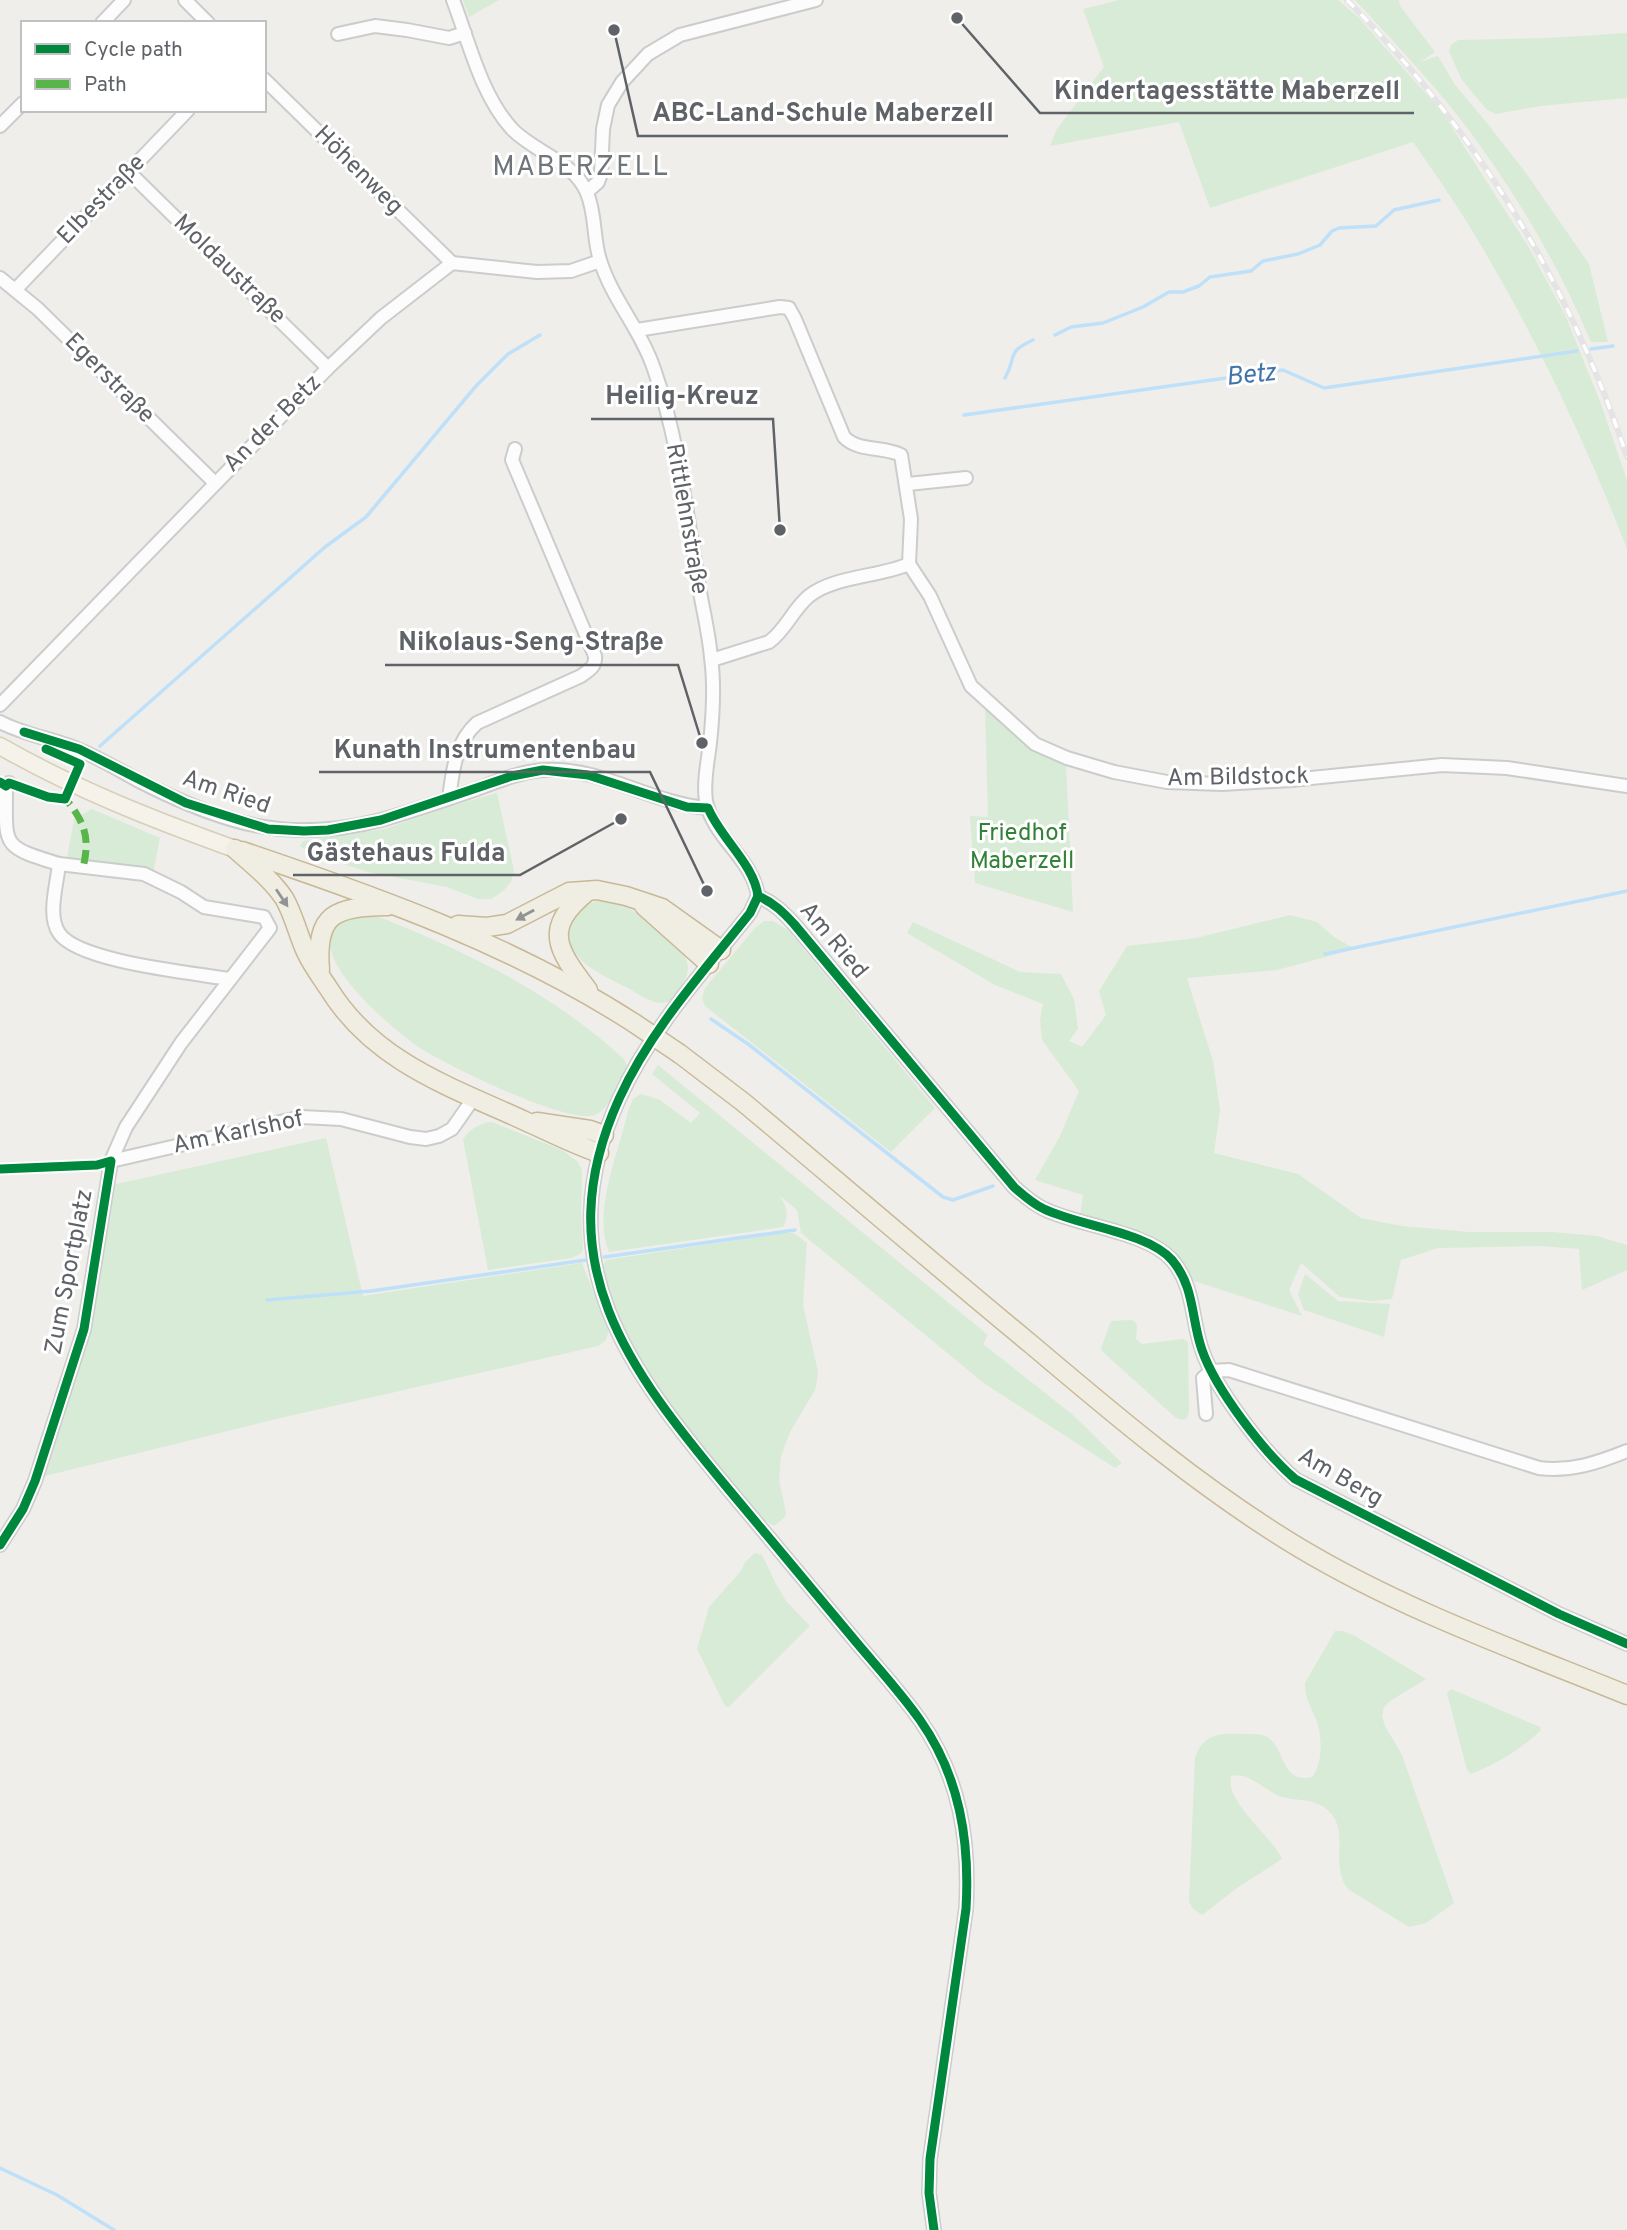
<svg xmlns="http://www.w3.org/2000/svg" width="1627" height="2230" font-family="Overpass,sans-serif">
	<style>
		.green { fill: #d8ebd6 }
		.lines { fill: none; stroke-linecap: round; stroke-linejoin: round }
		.stream { stroke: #bfe0f9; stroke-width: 3.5 }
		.minor-casing { stroke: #cbcccc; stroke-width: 16 }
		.major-casing { stroke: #d7ceb8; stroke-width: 19 }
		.highway-casing { stroke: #c8b996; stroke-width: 21 }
		.minor { stroke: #fdfcfc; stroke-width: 12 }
		.major { stroke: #f4f2e9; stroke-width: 16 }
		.highway { stroke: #f0ede3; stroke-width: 18 }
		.rail-casing { stroke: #e4e4e4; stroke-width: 6 }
		.rail { stroke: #fff; stroke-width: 3.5; stroke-dasharray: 10; stroke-linecap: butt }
		.highway-bridge-casing { stroke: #c8b996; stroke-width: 21; stroke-linecap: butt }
		.highway-bridge { stroke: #f0ede3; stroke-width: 18 }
		.quiet { stroke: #58b549; stroke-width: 7; stroke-dasharray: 14 7; stroke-linecap: butt }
		.cycleway-casing { stroke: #fff; stroke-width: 13 }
		.cycleway { stroke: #00873e; stroke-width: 9 }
		.oneway { fill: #929393 }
		.labels { text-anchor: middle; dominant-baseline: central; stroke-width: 6; stroke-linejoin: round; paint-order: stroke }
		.street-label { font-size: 24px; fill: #5f6368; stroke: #fff }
		.park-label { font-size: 24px; fill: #348238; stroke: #fff }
		.water-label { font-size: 26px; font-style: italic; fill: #4174aa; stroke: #fff }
		.quarter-label { font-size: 28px; letter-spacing: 2px; fill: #70757a; stroke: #fff }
		.leader { fill: none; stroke: #5f6368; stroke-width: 2.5 }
		.callout-dot { fill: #5f6368; stroke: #fff; stroke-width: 2.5 }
		.callout-label { font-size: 26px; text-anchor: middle; font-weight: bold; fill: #5f6368; stroke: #fff; stroke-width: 6; stroke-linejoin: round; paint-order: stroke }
	</style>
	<rect width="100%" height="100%" fill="#efeeea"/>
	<g class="green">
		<polygon points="463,0 499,0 469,17"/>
		<path d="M1119,0h219l21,18 83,94 86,134 38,71 35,87 26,76v69c-39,-101 -86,-201 -141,-295 -22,-39 -48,-76 -73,-112l-203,66 -31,-86 -129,24 7,-17 47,-62 -21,-58z"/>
		<path d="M1355,0h44l1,6 35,46 -15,10 18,-6 17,29 32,38 39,50 63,91 19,78h-17c-32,-76 -74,-147 -123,-213 -34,-45 -74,-87 -113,-129z"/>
		<polygon points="1627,33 1627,98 1540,106 1496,114 1487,110 1462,80 1449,52 1451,45 1458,40 1548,38"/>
		<polygon points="985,705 1036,749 1066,764 1073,912 975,883 970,816 988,817"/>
		<polygon points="497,793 514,870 511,882 502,892 491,899 478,899 447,887 368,872 313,854 300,846 303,841 385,829 451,806"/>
		<polygon points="92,809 160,838 153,873 67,858 74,819"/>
		<path d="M597,901c10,1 18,2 26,5 20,8 63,38 65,61 0,9 -5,17 -10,24 -4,7 -7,12 -16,12 -11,0 -24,-9 -34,-15 -24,-12 -70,-31 -58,-65 4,-13 15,-18 27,-22z"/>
		<path d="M357,915h16l14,5c88,36 166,74 237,139l3,7c-7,15 -16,42 -32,49 -28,10 -151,-51 -178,-69 -23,-16 -116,-93 -79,-123 5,-4 13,-6 19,-8z"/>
		<polygon points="1290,915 1317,922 1334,937 1355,949 1277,970 1187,978 1213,1061 1220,1110 1214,1153 1298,1174 1361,1218 1402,1226 1469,1232 1553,1232 1597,1236 1627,1245 1627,1270 1582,1290 1579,1249 1541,1246 1438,1248 1401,1260 1392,1299 1372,1301 1340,1297 1301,1263 1289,1290 1302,1316 1194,1281 1171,1257 1080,1215 1083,1195 1035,1180 1060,1136 1079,1091 1042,1040 1040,1020 1043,1004 995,985 907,933 913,922 1020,972 1061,974 1074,999 1078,1029 1069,1041 1082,1047 1106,1015 1099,991 1127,946 1196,938"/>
		<polygon points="764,921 773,921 788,930 935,1108 891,1152 705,1006 702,998 705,988 755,928"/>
		<path d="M658,1065l330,270 -5,9 90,71 49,48 -7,5 -130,-84 -184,-151 -4,-23 -17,-14c6,11 10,17 3,31l-174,25c-17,-41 10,-99 19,-141l5,-12 8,-5 19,6 31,23 9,-10 -48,-39z"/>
		<path d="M492,1122l70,28 16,12 4,9 -1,42 2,37 -3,4 -9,4 -83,12 -25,-131c8,-10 15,-16 29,-17z"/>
		<path d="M326,1138l37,158 219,-33 26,67c0,9 -3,12 -10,16l-309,70 -248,61 49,-152 22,-140z"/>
		<polygon points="784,1233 794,1233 807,1243 803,1305 818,1372 817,1381 815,1390 790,1432 781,1456 779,1480 786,1513 784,1518 774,1526 761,1518 696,1441 641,1366 615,1311 603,1266 606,1260"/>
		<polygon points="1305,1274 1338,1301 1390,1304 1384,1337 1304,1310 1298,1294"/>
		<polygon points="1129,1320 1134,1321 1137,1325 1136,1339 1142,1344 1183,1339 1188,1342 1189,1412 1187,1418 1182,1420 1176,1418 1104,1353 1101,1349 1111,1321"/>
		<polygon points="755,1553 762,1555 777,1586 786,1601 810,1626 729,1707 725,1706 697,1649 709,1607 741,1571 745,1562"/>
		<path d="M1335,1631h8l12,5 71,43 -36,22 -6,6 -2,9 3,10 17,29 52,148 -28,20 -17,4 -61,-38c-21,-28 7,-62 -26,-83 -15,-9 -32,-4 -47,-12 -13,-7 -28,-22 -44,-18 -7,25 41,60 51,83l-45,29 -35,27 -10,-7 -3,-7 6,-143c8,-25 26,-25 49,-24 9,0 19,-1 26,5 15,12 12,45 42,38 11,-12 10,-40 5,-55 -5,-14 -13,-24 -12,-39z"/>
		<path d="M1451,1689l89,38 1,3c-21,20 -43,33 -70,44l-4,-4 -20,-77z"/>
	</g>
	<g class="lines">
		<g class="stream">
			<polyline points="1055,335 1071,327 1103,323 1143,307 1169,292 1183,292 1199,286 1210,277 1251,271 1263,261 1298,254 1320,245 1332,231 1339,228 1376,226 1394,210 1439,200"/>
			<polyline points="1591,349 1613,346"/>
			<path d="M1005,378c13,-23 0,-25 28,-38"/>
			<polyline points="964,415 1283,370 1324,388 1577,351"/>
			<polyline points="100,746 325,547 366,517 476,386 508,354 540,335"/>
			<polyline points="1325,954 1627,891"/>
			<polyline points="711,1019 748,1044 943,1197 953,1200 993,1186"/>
			<polyline points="604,1257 795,1230"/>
			<polyline points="267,1300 371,1291 586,1260"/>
			<polyline points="0,2168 57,2195 114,2230"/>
		</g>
		<defs>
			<g id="minor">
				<polyline points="185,0 208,23"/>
				<path d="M453,0c16,42 28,95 59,129 23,24 62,32 75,64 9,21 6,46 13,67 12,39 41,70 54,109 24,68 32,141 44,211 4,27 11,52 13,78 4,28 2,57 -1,85 -2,18 -7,39 -4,58 7,37 47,58 52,95"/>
				<polyline points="102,23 124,0"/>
				<polyline points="338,34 375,26 407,30 449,38 465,33"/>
				<polyline points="264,79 452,263"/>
				<polyline points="0,126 23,103"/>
				<polyline points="129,172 328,368"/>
				<polyline points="587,192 598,182 601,174 603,129 608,105 622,82 648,54 680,35 816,0"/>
				<polyline points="0,278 38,309 215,483"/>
				<polyline points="15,290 188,110"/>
				<path d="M637,330l143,-23 9,1 6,11 49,118c14,15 40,9 57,18l10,64 -2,45"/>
				<polyline points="908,484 966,478"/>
				<polyline points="909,564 930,596 971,686 1035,744 1067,758 1114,772 1167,782 1222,784 1291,780 1442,765 1507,768 1627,786"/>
				<path d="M712,660l57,-18c17,-12 24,-33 40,-46 25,-20 70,-19 100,-32"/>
				<polyline points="0,705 328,368 381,318 452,263 537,272 571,271 600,261"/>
				<path d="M0,722c25,13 54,17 80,28 21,9 41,21 61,32 83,42 147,62 240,38 32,-9 64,-20 96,-31 21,-8 43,-17 66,-19 58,-4 108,34 165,38"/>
				<path d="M9,783l-3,3c0,61 -6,60 53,78 -2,21 -12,51 0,69 19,29 135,40 170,46"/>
				<path d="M449,798c4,-28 6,-55 28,-75l104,-47c8,-6 15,-9 14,-20l-83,-196 3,-11"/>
				<path d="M758,896l-8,17c-47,59 -99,116 -131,186 -74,163 9,270 111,392 42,51 85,101 127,152 21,25 44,50 63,77 40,57 50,121 46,189l-36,250 -1,34 5,37"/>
				<path d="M758,896c16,7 25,16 36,28l220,263c9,8 19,17 30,22 35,17 104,23 128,51 23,27 19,59 30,90 14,40 61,101 93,129l264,135 68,30"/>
				<polyline points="111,1161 302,1117 341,1119 410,1137 426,1139 439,1136 452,1129 473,1099"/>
				<path d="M1206,1414l-3,-36 8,-7 18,-1 310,98c32,4 58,-5 88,-17"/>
				<polyline points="0,1545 23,1509 35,1481 84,1329 111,1161 126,1127 181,1043 270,928 264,917 204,907 181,892 144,874 59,864"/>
			</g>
			<path id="major" d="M0,746c75,43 154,74 235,103"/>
			<g id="highway">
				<path d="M235,849c17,15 36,30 49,49 10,17 14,37 22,54 6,13 15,25 23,37 45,73 122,98 196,132 25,11 48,23 74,32"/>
				<path d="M242,851c136,46 271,94 392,172"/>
				<path d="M588,891c-47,38 -30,59 0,99"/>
				<polyline points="644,906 709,964"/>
				<polyline points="458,925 487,927 507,924 569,892 597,890 626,896 662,908 721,950"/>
				<path d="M320,970c-5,-58 16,-63 68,-64"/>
				<path d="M680,1054l63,48c97,81 192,163 289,243 85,72 170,144 266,202 103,62 218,103 329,148"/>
				<polyline points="537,1122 590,1130 604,1135"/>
			</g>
		</defs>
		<use href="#minor" class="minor-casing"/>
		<use href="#major" class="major-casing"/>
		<use href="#highway" class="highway-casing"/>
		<use href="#minor" class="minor"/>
		<use href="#major" class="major"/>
		<use href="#highway" class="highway"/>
		<defs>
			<path id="rail" d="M1347,0c129,130 223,284 280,457"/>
		</defs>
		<use href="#rail" class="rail-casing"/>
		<use href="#rail" class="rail"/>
		<defs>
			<polyline id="highway-bridge" points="634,1023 680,1054"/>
		</defs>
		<use href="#highway-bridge" class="highway-bridge-casing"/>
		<use href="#highway-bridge" class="highway-bridge"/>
		<path class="quiet" d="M59,797c9,3 12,8 17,16 12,19 12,33 7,55"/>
		<defs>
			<g id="cycleway">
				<path d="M24,732l55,17 107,54 82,26 36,2 24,-1 53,-10 131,-44 31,-6 45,5 99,32 21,1c13,31 46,56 50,88"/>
				<polyline points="0,782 6,786 9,783 48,797 65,799 80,764 46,749"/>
				<path d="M758,896l-8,17c-47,59 -99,116 -131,186 -74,163 9,270 111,392 42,51 85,101 127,152 21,25 44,50 63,77 40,57 50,121 46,189l-36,250 -1,34 5,37"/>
				<path d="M758,896c16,7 25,16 36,28l220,263c9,8 19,17 30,22 35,17 104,23 128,51 23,27 19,59 30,90 14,40 61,101 93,129l264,135 68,30"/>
				<polyline points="0,1169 97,1165 111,1161 84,1329 35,1481 23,1509 0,1545"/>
			</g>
		</defs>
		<use href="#cycleway" class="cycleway-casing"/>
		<use href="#cycleway" class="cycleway"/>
	</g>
	<defs><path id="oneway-solid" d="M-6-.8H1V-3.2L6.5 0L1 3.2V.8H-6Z" transform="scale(1.75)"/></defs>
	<g class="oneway">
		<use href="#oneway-solid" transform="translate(282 898) rotate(56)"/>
		<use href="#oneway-solid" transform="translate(525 915) rotate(151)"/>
	</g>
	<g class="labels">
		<g class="street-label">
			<text transform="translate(358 171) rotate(45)">Höhenweg</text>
			<text transform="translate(102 200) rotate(-46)">Elbestraße</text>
			<text transform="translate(229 270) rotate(44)">Moldaustraße</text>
			<text transform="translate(109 379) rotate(45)">Egerstraße</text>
			<text transform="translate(273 424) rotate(-45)">An der Betz</text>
			<text transform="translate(686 519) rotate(80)">Rittlehnstraße</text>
			<text transform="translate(1238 778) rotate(-1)">Am Bildstock</text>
			<text transform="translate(226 793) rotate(19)">Am Ried</text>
			<text transform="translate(833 941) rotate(50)">Am Ried</text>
			<text transform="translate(238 1133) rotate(-12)">Am Karlshof</text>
			<text transform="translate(70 1272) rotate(-79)">Zum Sportplatz</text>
			<text transform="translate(1340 1478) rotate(30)">Am Berg</text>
		</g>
		<g class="park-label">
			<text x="1022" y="834">Friedhof<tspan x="1022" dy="28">Maberzell</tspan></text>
		</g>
		<g class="water-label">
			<text transform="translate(1251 376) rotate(-6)">Betz</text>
		</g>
		<g class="quarter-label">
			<text x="581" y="168">MABERZELL</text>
		</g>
	</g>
	<path class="leader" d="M957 18L1040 113H1414M614 30L638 136H1008M780 530L773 419H591M702 743L678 665H385M707 891L650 772H319M621 819L520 875H293"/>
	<g class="callout-dot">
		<circle cx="957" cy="18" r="7"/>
		<circle cx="614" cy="30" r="7"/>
		<circle cx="780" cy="530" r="7"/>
		<circle cx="702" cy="743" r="7"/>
		<circle cx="707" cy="891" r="7"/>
		<circle cx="621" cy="819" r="7"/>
	</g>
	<g class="callout-label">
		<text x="1227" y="99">Kindertagesstätte Maberzell</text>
		<text x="823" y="121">ABC-Land-Schule Maberzell</text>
		<text x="682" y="404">Heilig-Kreuz</text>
		<text x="531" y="650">Nikolaus-Seng-Straße</text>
		<text x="485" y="758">Kunath Instrumentenbau</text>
		<text x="406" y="861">Gästehaus Fulda</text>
	</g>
	<rect x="21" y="21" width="245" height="91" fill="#ffffff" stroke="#bfc1c3" stroke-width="2"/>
	<rect x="35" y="44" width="35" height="10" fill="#00873e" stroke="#bfc1c3" stroke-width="2"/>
	<text x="84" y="56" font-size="21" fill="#5f6368">Cycle path</text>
	<rect x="35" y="79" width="35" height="10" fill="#58b549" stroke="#bfc1c3" stroke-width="2"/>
	<text x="84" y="91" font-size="21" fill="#5f6368">Path</text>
</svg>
